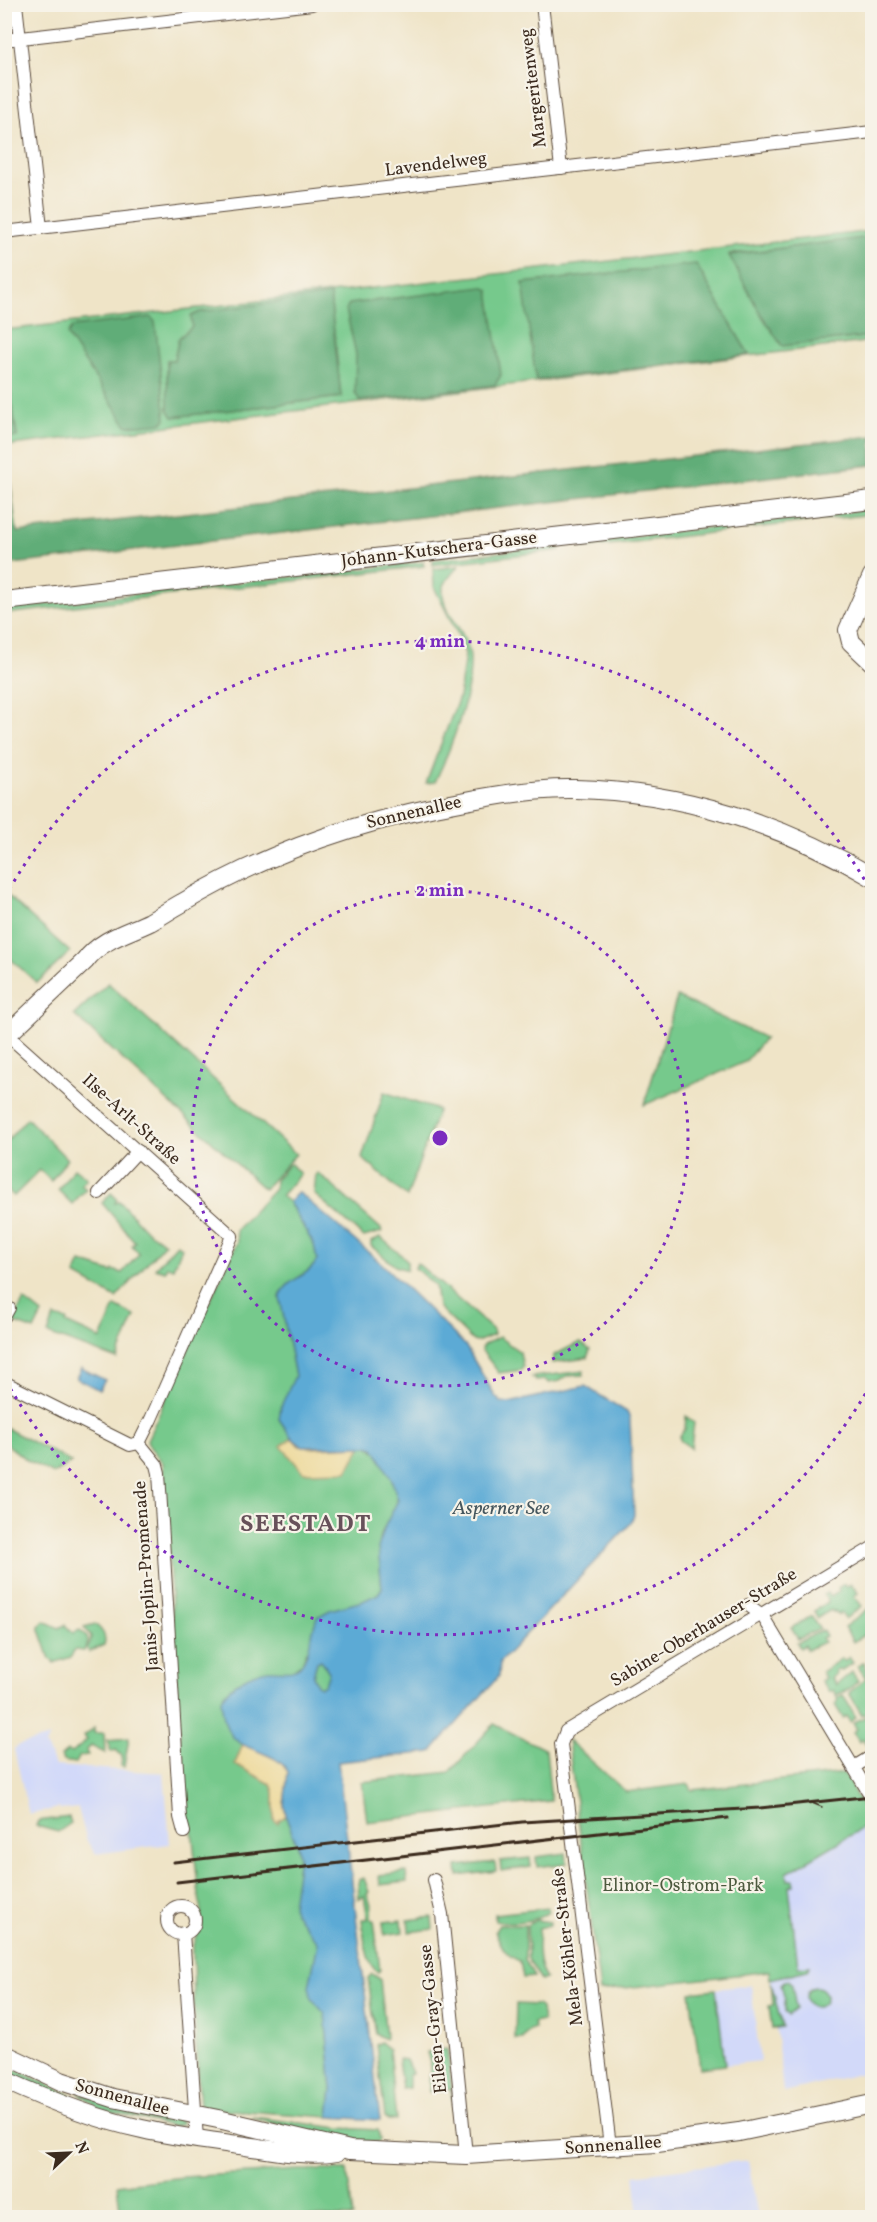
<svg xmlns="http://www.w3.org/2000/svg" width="877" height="2222" font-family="Vollkorn,serif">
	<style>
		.built { fill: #d2d9f9 }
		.green { fill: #76c98c; stroke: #587a55; stroke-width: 1.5; fill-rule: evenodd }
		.forest { fill: #60ad78; stroke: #4e6c4b; stroke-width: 1.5 }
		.sand { fill: #eeda9e; stroke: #94825e; stroke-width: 1.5 }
		.water { fill: #5baad5; stroke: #4b6a7a; stroke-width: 1.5; fill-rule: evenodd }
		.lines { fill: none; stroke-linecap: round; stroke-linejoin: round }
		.street-casing { stroke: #564637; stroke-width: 14 }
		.secondary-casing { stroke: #564637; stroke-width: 20 }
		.street { stroke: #fff; stroke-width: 12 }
		.secondary { stroke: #fff; stroke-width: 18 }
		.tram { stroke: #3b2a1e; stroke-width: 1.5 }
		.rail { stroke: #3b2a1e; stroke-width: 3 }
		.ring { fill: none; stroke: #7b2cbf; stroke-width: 3; stroke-dasharray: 3 6 }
		.labels { text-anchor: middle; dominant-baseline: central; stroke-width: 4.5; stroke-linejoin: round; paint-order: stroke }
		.street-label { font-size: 18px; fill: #3b2a1e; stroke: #f7f3e8 }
		.park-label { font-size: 18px; fill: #4d5a3f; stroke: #f7f3e8 }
		.water-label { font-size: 20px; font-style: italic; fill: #46575e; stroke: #f7f3e8 }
		.district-label { font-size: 24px; font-weight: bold; letter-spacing: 1.5px; fill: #67515a; stroke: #f7f3e8 }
		.centre { fill: #7b2cbf; stroke: #f7f3e8; stroke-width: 3 }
		.ring-label { font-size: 18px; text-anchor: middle; font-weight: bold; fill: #7b2cbf; stroke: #f7f3e8; stroke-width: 4.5; stroke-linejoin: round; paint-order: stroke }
	</style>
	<rect width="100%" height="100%" fill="#f7f3e8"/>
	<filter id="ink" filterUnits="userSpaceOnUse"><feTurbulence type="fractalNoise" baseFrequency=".0167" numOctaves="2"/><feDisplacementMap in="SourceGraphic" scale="12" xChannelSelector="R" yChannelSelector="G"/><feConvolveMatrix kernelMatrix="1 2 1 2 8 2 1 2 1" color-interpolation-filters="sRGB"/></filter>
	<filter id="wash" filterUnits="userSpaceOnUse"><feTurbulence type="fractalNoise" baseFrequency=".008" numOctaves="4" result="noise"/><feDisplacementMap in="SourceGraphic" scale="24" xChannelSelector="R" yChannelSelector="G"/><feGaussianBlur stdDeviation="1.35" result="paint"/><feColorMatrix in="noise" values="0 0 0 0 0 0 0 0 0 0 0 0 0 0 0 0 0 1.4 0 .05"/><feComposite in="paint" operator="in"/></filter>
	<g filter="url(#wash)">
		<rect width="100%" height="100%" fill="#efe4c7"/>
		<g class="built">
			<polygon points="50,1737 45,1744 55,1766 164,1773 170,1844 95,1854 87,1841 78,1808 60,1810 59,1808 45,1811 44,1810 41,1812 29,1814 14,1749 18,1745"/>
			<polygon points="871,1823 872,2071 783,2092 770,1971 798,1967 789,1886 793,1880 788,1880 787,1873"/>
			<polygon points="751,1985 760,2061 700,2068 690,1992"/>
			<polygon points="748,2160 758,2217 639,2217 634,2175"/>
		</g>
		<g class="green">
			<path d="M872,231v7l-143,16 53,92 90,-10v5l-867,105 -1,-8 13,-2 -12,-83v-23zM330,295l11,102 -168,20 -5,-8 -1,-49h7l5,-22 13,-11z"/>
			<polygon points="872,509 872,514 583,548 583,542"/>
			<polygon points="560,545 560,550 433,565 433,560"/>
			<polygon points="423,562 424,566 5,614 4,609"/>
			<path d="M459,566c-6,6 -14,14 -16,23 -3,21 26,44 27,68 2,37 -19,92 -35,125l-9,1 33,-86 6,-43 -5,-15 -26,-52 -1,-18z"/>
			<polygon points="5,893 70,952 37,983 5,954"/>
			<polygon points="108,983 296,1154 264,1189 74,1015"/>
			<polygon points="677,997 765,1038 745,1062 644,1105"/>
			<polygon points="384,1092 438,1110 407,1197 362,1158"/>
			<polygon points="27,1118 67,1159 51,1181 40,1170 14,1196 5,1188 5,1143"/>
			<path d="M291,1164l9,10 -19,22 8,6 12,21 13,11 3,26c-7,16 -32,20 -37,37l14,74 8,3 -23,45 20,27 14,2 54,-2c14,4 33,42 30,55 -2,13 -13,22 -16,35 -4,15 0,36 1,52l-4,6 -10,5 -62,53 -4,11 -9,7 -13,91 12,14 -8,31 15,46 -2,21 21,59 14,157 -3,28 -129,-9 -6,-100 -1,-63 8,-22v-9l-9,-84 -7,-9 -22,-358 -14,-17 -2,-6 90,-198 -1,-12 38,-41 1,-9 13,-15z"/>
			<polygon points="74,1168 87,1178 81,1185 86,1189 72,1204 58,1190"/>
			<polygon points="318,1173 381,1229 382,1232 364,1237 314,1194 316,1174"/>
			<polygon points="111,1193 117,1199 115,1203 119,1201 147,1231 165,1243 116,1298 75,1275 81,1262 112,1272 113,1270 122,1273 139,1254 132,1245 135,1242 102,1203"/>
			<polygon points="380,1237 407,1260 407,1270 395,1266 371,1246 371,1242"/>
			<polygon points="177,1244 182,1248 173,1268 167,1266 165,1271 155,1268"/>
			<polygon points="417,1263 493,1330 494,1335 477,1342 473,1341 438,1307 435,1286 415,1268"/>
			<polygon points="24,1300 42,1314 34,1330 12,1322"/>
			<polygon points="115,1306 135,1316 117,1359 48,1334 54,1317 67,1320 66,1323 101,1339"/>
			<polygon points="499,1337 520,1352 523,1367 521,1370 499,1373 481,1350 483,1345"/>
			<polygon points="578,1343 581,1343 590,1350 587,1358 552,1363 554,1355"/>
			<polygon points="584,1371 583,1375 567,1376 560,1381 549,1383 545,1380 536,1381 532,1377"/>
			<polygon points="686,1416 694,1423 691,1448 681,1441 679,1437 685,1429"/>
			<polygon points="6,1428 71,1462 53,1474 27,1460 5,1443"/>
			<polygon points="844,1584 846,1587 851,1584 858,1593 854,1596 862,1606 845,1619 841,1613 838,1615 835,1611 833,1612 831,1610 817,1618 814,1611 828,1602 824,1595 828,1593 831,1597 839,1591 838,1588"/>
			<polygon points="872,1606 872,1630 853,1642 844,1627"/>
			<polygon points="811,1616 820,1629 798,1639 791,1628"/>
			<polygon points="44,1621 59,1628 65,1625 73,1633 80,1630 87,1636 88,1643 84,1651 74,1650 71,1657 54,1663 50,1659 39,1627"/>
			<path d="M95,1624c7,6 12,12 9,21l-15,7 -2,-4 3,-4 1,-8 -7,-9z"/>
			<polygon points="823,1630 826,1636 822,1638 824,1642 807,1650 805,1645 800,1648 797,1643"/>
			<polygon points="849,1657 853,1663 840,1671 838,1669 835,1671 836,1674 831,1678 836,1685 852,1672 858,1681 848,1690 836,1695 833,1690 829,1692 821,1681 825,1678 822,1672 842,1658 844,1661"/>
			<polygon points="321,1659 329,1672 329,1690 313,1685 317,1685 313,1675 317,1662"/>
			<polygon points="864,1662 872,1683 872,1710 862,1715 849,1693 866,1678 858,1667"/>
			<polygon points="843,1695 856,1717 850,1722 846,1716 843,1718 835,1705 838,1703 837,1698"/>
			<polygon points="872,1713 872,1746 869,1749 863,1739 859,1742 853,1732 857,1729 853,1723"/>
			<polygon points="494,1724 546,1750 551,1801 367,1822 362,1782 450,1772"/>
			<polygon points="94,1728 94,1733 104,1733 105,1753 91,1746 86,1751 88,1755 80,1756 76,1763 63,1761 61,1756 67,1751 72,1753 87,1740 84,1736"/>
			<polygon points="129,1738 124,1767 121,1766 122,1756 116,1750 111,1752 107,1740"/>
			<polygon points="568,1740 626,1792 689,1784 692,1790 844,1773 871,1823 787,1873 788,1880 793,1880 794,1885 789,1886 798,1967 809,1966 807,1970 770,1979 769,1971 600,1991"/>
			<polygon points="69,1817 71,1823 58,1832 36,1826 38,1821"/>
			<polygon points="566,1853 567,1863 537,1867 536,1857"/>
			<polygon points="530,1858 531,1867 501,1871 500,1861"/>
			<polygon points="495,1862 496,1871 458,1876 457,1866"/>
			<polygon points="406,1872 407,1882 380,1885 379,1875"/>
			<path d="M364,1878l5,14 -2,2 4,11v14l3,1 6,50 -2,2c-12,-6 -15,-40 -16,-53h6l-4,-23 -5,3 -1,-16 1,-3z"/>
			<path d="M548,1908v4c-10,10 -40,12 -53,9v-7z"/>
			<polygon points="432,1917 433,1929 409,1932 408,1920"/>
			<polygon points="402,1920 403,1932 384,1935 383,1922"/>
			<path d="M536,1920l14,2v3l-11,3c-1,17 -3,36 7,51l-5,2 -13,-22 -1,-34z"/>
			<path d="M499,1925h26v35l9,17 -11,1 -3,-17c-15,-5 -19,-16 -25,-30z"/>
			<polygon points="372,1974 380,1979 386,2037 385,2039 376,2034 375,2029 368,1978"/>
			<polygon points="788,1980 792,1985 796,2009 788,2015 785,2013 785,2000 781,1985 784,1981"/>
			<polygon points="771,1982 782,2027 772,2029 769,2006 773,2005"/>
			<circle cx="816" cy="1997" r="10"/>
			<polygon points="716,1989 725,2065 700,2068 690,1992"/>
			<polygon points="516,2004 537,2005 541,2008 543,2021 533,2023 534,2028 530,2030 523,2039 515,2039"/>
			<polygon points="381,2042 389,2049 396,2120 388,2120 385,2117 376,2045"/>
			<polygon points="447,2049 455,2116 454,2116 451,2089 429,2092 430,2063 427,2052"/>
			<polygon points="398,2059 406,2060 412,2073 409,2075 409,2088 402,2089"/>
			<polygon points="5,2065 67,2093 89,2111 8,2073"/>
			<polygon points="78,2092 181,2121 181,2125 176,2125 176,2127 100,2109"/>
			<polygon points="253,2117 340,2128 378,2130 380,2140 378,2142 344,2141 251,2118"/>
			<polygon points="298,2170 347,2170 353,2217 121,2217 117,2185 183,2177"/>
		</g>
		<g class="forest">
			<polygon points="870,237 872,238 872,336 782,346 760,313 729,255"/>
			<polygon points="696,264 749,355 536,380 523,283"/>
			<polygon points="483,287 489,290 501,375 495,385 360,401 355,393 356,354 346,310 349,304"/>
			<polygon points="330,295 341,397 173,417 168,409 167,360 174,360 179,338 192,327 191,316 200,312"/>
			<polygon points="151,317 155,322 166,419 162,423 127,426 67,335 72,327"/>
			<polygon points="4,353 17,437 5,438 4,438"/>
			<polygon points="872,436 872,465 5,565 5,480 10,479 17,532"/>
		</g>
		<g class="sand">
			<polygon points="292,1438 299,1446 313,1448 362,1446 347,1471 303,1472 281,1446"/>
			<polygon points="243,1744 280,1761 288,1772 284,1805 286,1816 279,1820 278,1823 274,1820 274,1792 271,1784 235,1764"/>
		</g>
		<g class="water">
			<path d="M298,1192l84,72 83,81 30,51 6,6 8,1 76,-17 42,26 3,7 4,96 -3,8 -131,139 -1,14 -68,76 -93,10 42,358 -51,-3 3,-28 -7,-75 -13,-15 -3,-12 9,-44 -24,-31 -2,-6 7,-49 -2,-12 -10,-25 -3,-15 4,-33c-11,-22 -46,-19 -59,-40 -5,-8 -7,-23 -8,-33 8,-14 31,-27 47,-29 10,-1 23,4 32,-4 9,-9 12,-37 17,-49l13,-7 33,-9 15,-7 4,-6 -4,-40 7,-22 13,-26 -7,-22 -17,-30 -7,-2 -64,1 -11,-9 -13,-19 2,-13 14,-30 -15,-78c6,-21 29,-20 37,-38l-3,-15 -25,-43zM321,1660l8,12 -4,13 -4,2 -4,-2 -4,-9 4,-14z"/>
			<polygon points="81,1368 105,1380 99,1390 76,1378"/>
		</g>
	</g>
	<g filter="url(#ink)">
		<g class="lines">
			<defs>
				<g id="street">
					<polyline points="16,4 41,228"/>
					<polyline points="542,4 561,168"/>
					<polyline points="4,40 312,4"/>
					<polyline points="4,232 872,132"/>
					<polyline points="4,1032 232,1236 151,1419 139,1443"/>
					<polyline points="99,1193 138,1151"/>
					<polyline points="4,1317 9,1308"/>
					<polyline points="4,1382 130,1445 139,1443"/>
					<polyline points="139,1443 157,1465 159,1473 180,1817 184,1832"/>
					<polyline points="748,1605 762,1615 872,1798"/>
					<polyline points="854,1767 872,1756"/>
					<polyline points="434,1880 442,1914 466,2155"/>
					<circle cx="181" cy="1920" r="14"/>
					<polyline points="183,1933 197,2139"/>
					<polyline points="610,2146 561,1744 566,1731 872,1548"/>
				</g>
				<g id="secondary">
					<polyline points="872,576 848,630 851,642 872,662"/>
					<polyline points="4,601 872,500"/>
					<path d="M4,1038l81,-77c16,-22 42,-28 65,-39 11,-6 21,-13 32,-19 87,-52 184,-84 284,-102 36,-7 73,-13 109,-12 104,2 208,35 297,88"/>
					<polyline points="4,2054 61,2081 113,2098 218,2119 350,2150 466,2155 657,2143 739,2132 872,2104"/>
					<path d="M4,2080c44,20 91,39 138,49 34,8 69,12 104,17 29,4 61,11 91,6"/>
				</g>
			</defs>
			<use href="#street" class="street-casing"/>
			<use href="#secondary" class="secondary-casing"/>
			<use href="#street" class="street"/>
			<use href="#secondary" class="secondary"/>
			<polyline class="tram" points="812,1803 822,1807"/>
			<g class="rail">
				<polyline points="174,1862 522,1822 760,1808 872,1796"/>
				<polyline points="177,1882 728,1818"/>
			</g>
		</g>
	</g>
	<g class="ring">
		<circle cx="440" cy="1138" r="248"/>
		<path d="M870 1386A497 497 0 0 1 5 1379M5 897A497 497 0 0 1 870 889"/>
	</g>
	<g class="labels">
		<g class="street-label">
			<text transform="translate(534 88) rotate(-97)">Margeritenweg</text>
			<text transform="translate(436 165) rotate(-7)">Lavendelweg</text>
			<text transform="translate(439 550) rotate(-7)">Johann-Kutschera-Gasse</text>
			<text transform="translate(414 813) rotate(-13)">Sonnenallee</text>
			<text transform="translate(131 1120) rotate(42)">Ilse-Arlt-Straße</text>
			<text transform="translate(147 1576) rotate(-94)">Janis-Joplin-Promenade</text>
			<text transform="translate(704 1628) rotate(-31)">Sabine-Oberhauser-Straße</text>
			<text transform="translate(568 1947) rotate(-97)">Mela-Köhler-Straße</text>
			<text transform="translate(434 2019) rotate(-96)">Eileen-Gray-Gasse</text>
			<text transform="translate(122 2098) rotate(15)">Sonnenallee</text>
			<text transform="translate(613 2146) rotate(-4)">Sonnenallee</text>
		</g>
		<g class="park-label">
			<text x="683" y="1886">Elinor-Ostrom-Park</text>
		</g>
		<g class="water-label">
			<text x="501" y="1509">Asperner See</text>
		</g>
		<g class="district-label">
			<text x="306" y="1525">SEESTADT</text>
		</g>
	</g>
	<circle cx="440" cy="1138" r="9" class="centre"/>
	<g class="ring-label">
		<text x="440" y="647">4 min</text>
		<text x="440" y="896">2 min</text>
	</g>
	<rect width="877" height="2222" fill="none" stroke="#f7f3e8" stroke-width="24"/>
	<g transform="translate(69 2153) rotate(67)" stroke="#f7f3e8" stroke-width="4.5" paint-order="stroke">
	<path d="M0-4.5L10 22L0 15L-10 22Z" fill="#3b2a1e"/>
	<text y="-9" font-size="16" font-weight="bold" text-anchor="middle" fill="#3b2a1e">N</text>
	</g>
</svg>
